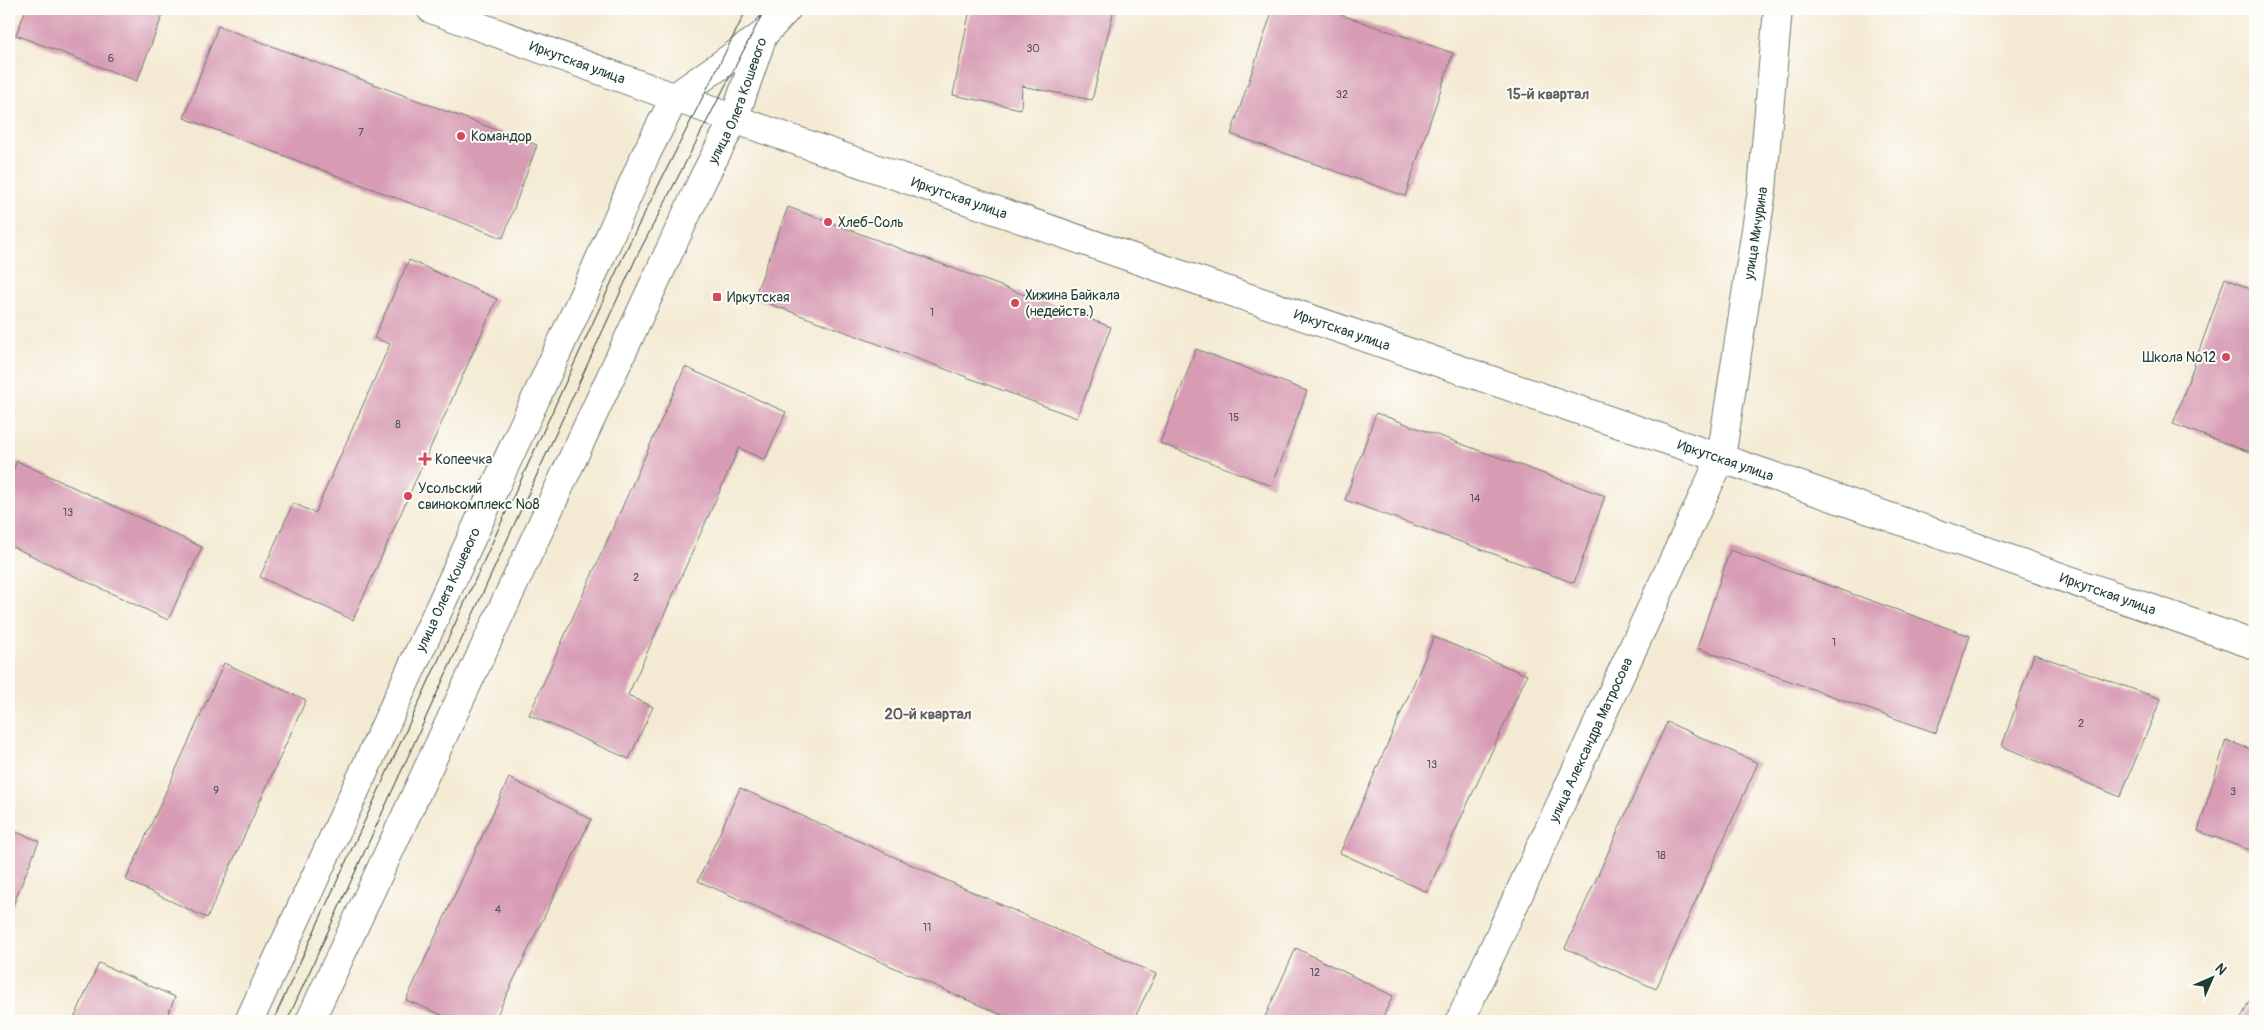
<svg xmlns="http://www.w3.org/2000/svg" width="2264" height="1030" font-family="Pangolin,sans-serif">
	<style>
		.building { fill: #d79bb4 }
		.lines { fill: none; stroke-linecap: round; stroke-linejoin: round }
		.minor-casing { stroke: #6a7a6c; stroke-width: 30 }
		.major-casing { stroke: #6a7a6c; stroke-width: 30 }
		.minor { stroke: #fff; stroke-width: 28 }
		.major { stroke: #fff; stroke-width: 28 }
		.tram { stroke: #1f3d34; stroke-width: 1 }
		.poi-dot { fill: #d1495b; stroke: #fdfcf7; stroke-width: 2 }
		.labels { text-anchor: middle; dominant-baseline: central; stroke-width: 4; stroke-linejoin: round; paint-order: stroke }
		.number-label { font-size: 11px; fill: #4d5454 }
		.street-label { font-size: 14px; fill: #1f3d34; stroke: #fdfcf7 }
		.poi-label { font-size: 14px; fill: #1f3d34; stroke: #fdfcf7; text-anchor: start }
		.neighbourhood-label { font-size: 15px; font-weight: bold; fill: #5f5e61; stroke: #fdfcf7 }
	</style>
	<rect width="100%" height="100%" fill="#fdfcf7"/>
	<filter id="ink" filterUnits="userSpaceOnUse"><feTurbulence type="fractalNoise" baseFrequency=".02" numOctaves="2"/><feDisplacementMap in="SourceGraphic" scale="10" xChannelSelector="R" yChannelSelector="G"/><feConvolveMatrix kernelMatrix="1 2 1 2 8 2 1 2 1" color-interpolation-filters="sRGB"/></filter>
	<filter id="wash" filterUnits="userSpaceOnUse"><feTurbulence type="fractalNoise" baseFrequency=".0096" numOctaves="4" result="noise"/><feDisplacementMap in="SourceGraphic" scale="20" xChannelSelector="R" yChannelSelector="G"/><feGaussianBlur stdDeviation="1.12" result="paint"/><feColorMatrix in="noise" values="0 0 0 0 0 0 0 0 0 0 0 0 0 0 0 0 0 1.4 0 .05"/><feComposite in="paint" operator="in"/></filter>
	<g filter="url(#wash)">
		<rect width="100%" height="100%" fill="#f4ead3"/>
		<g id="blocks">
			<g class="building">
				<polygon points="26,9 165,9 137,81 16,35"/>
				<polygon points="970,9 1114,9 1092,100 1022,86 1021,109 953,95"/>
				<polygon points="1273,9 1324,9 1453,53 1405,196 1231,134"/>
				<polygon points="218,26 537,145 503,238 184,118"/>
				<polygon points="788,207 1111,327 1077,418 754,298"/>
				<polygon points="409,260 497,299 353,620 260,577 293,503 315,513 390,344 374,338"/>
				<polygon points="2225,278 2255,291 2255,454 2173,424"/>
				<polygon points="1196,349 1307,391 1272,486 1160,443"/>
				<polygon points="685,367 786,412 765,460 739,448 628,695 653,707 629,759 529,715"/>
				<polygon points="1376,413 1605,496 1574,583 1345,500"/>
				<polygon points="17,461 202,547 168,620 9,545 9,480"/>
				<polygon points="1730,550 1970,636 1936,733 1697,648"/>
				<polygon points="1434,637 1527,675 1427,892 1340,853"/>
				<polygon points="2034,654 2161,699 2120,797 2002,746"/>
				<polygon points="224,663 306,700 207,918 126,880"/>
				<polygon points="1667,722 1758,763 1656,989 1565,948"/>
				<polygon points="2226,740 2255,751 2255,852 2198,831"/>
				<polygon points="509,778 591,819 494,1021 456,1021 406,1000"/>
				<polygon points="740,788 1156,974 1133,1021 1015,1021 698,881"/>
				<polygon points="9,829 39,841 9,915"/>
				<polygon points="1296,948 1393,996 1381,1021 1263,1021"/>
				<polygon points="99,963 175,997 165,1021 73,1021"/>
				<polygon points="2255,989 2255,1021 2240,1021"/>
			</g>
		</g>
	</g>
	<g filter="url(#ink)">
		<use href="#blocks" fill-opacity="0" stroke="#6a7a6c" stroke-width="1"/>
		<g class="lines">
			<defs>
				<g id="minor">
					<path id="s1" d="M249,1021l345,-749 51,-116 30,-59 88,-62 24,-26"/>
					<path id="s2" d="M310,1021l393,-842 31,-60 29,-84"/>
					<path id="s3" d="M1460,1021l261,-563 41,-268 16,-181"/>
				</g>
				<g id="major">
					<path id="s4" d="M431,9l303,110 436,152 594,202 491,172"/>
				</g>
			</defs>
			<use href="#minor" class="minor-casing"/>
			<use href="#major" class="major-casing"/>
			<use href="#minor" class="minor"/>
			<use href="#major" class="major"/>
			<g class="tram">
				<polyline points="273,1021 629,244 747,9"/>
				<polyline points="287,1021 637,256 765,9"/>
			</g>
		</g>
	</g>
	<g class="poi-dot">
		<circle cx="461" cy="136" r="5"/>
		<circle cx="828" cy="222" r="5"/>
		<rect x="712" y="292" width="10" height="10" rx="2.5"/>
		<circle cx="1015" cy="303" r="5"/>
		<circle cx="2226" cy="357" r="5"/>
		<path d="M422.5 451.5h5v5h5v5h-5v5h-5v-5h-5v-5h5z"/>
		<circle cx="408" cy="496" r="5"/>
	</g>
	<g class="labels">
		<g class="number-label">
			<text x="1033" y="48">30</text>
			<text x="111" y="58">6</text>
			<text x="1342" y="94">32</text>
			<text x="361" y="132">7</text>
			<text x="932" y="312">1</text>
			<text x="1234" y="417">15</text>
			<text x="398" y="424">8</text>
			<text x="1475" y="498">14</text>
			<text x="68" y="512">13</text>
			<text x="636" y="577">2</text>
			<text x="1834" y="642">1</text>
			<text x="2081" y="723">2</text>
			<text x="1432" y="764">13</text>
			<text x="216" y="790">9</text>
			<text x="2233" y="791">3</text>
			<text x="1661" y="855">18</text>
			<text x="498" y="909">4</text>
			<text x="927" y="927">11</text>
			<text x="1315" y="972">12</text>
		</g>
		<g class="street-label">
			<text stroke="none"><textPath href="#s4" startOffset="156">Иркутская улица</textPath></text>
			<text stroke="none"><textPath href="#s2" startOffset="1015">улица Олега Кошевого</textPath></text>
			<text stroke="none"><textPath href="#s4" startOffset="561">Иркутская улица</textPath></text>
			<text stroke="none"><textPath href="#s3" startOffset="848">улица Мичурина</textPath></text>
			<text stroke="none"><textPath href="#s4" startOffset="966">Иркутская улица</textPath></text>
			<text stroke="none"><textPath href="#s4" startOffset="1371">Иркутская улица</textPath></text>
			<text stroke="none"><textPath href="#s1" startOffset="475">улица Олега Кошевого</textPath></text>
			<text stroke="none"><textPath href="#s4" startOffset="1776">Иркутская улица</textPath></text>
			<text stroke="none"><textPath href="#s3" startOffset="310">улица Александра Матросова</textPath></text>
		</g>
		<g class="poi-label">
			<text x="471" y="136">Командор</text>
			<text x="838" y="222">Хлеб-Соль</text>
			<text x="1025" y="295">Хижина Байкала<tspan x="1025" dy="16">(недейств.)</tspan></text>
			<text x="727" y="297">Иркутская</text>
			<text x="2216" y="357" text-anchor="end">Школа №12</text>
			<text x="435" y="459">Копеечка</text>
			<text x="418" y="488">Усольский<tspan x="418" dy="16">свинокомплекс №8</tspan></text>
		</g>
		<g class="neighbourhood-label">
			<text x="1548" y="94">15-й квартал</text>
			<text x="928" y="714">20-й квартал</text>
		</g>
	</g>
	<rect width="2264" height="1030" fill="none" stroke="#fdfcf7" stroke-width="30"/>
	<g transform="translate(2212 978) rotate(45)" stroke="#fdfcf7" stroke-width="4" paint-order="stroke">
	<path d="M0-4L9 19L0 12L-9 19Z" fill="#1f3d34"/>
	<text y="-8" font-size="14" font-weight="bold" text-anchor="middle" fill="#1f3d34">N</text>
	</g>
</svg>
